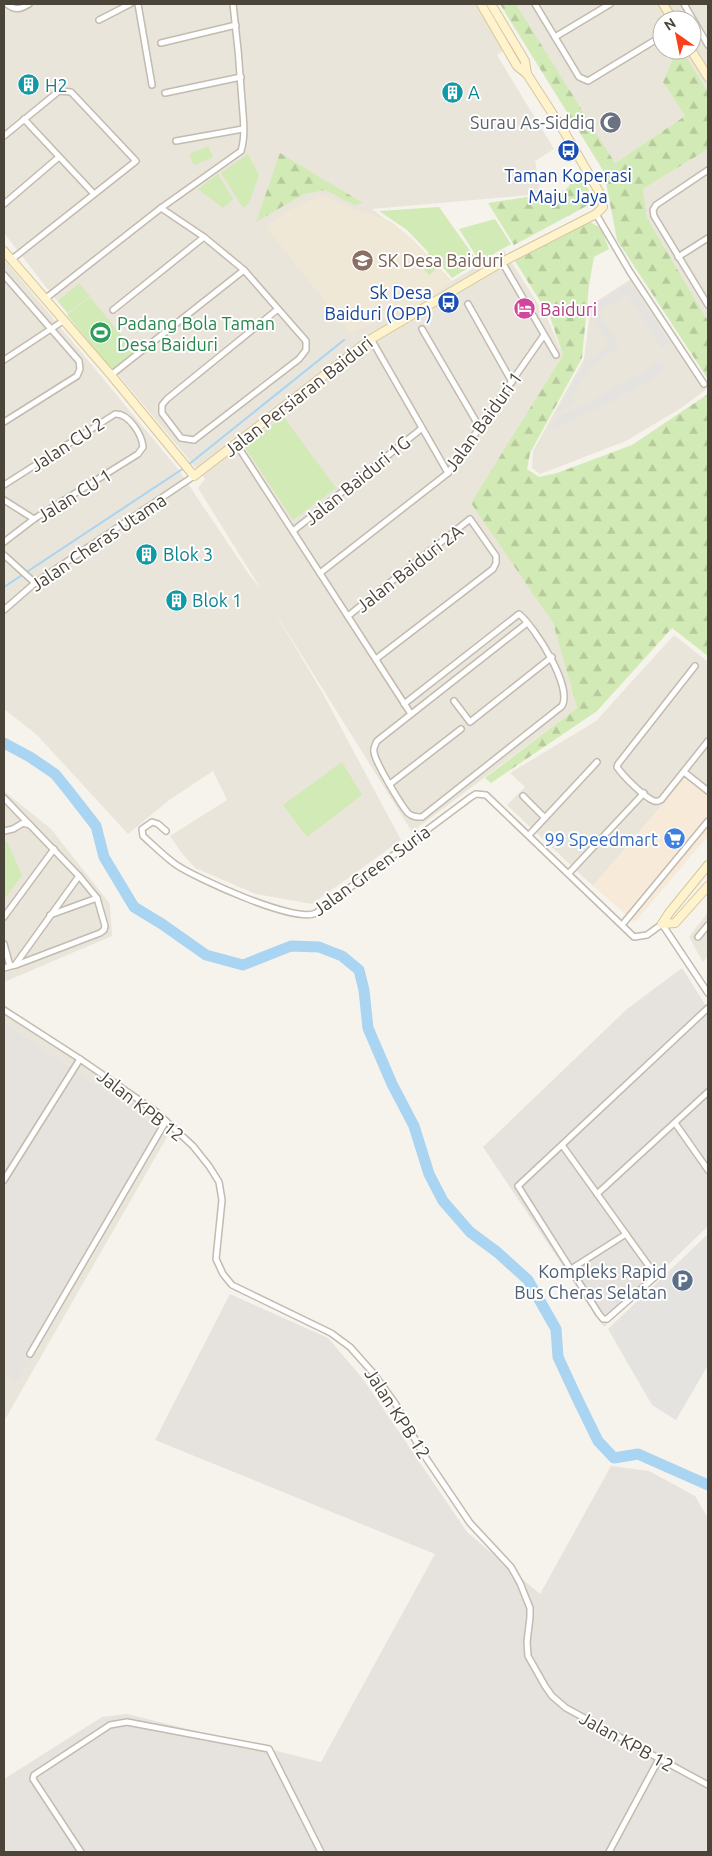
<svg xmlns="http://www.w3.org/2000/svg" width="712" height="1856" font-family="Ubuntu,sans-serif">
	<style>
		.residential { fill: #eae5da }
		.commercial { fill: #f7ead8 }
		.industrial { fill: #e6e2dd }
		.education { fill: #efe8d6 }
		.forest { fill: url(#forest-firs) }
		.green { fill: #d2eab5 }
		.parking { fill: #e5e3e0 }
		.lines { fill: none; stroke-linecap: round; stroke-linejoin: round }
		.stream { stroke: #a9d4f2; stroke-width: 2 }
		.river { stroke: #a9d4f2; stroke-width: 11 }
		.street-casing { stroke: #c2bbae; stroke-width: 8 }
		.secondary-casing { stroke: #d6c79b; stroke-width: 10 }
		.street { stroke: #fff; stroke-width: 5 }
		.secondary { stroke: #fff3cd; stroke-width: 8 }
		.labels { text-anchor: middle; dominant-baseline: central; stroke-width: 4; stroke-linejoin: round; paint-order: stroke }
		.culture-label { font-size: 18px; fill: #0d838f; stroke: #fff; text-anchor: start }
		.worship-label { font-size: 18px; fill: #5b616d; stroke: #fff; text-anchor: end }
		.transit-label { font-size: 18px; fill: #164399; stroke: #fff }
		.education-label { font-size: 18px; fill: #785e54; stroke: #fff; text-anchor: start }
		.hotel-label { font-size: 18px; fill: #b23c85; stroke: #fff; text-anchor: start }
		.leisure-label { font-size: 18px; fill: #27864d; stroke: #fff; text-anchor: start }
		.street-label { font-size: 18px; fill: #4b4439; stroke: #fff }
		.shop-label { font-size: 18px; fill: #366cbe; stroke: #fff; text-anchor: end }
		.service-label { font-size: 18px; fill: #4e5e75; stroke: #fff; text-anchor: end }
	</style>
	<defs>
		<pattern id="forest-firs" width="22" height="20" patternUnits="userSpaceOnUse" patternTransform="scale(1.25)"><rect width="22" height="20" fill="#d2eab5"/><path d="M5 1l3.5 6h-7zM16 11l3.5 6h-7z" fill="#b6ca9c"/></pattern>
	</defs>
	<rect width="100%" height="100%" fill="#f6f3ec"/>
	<g class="residential">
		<polygon points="4,4 475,4 504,50 497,55 554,149 535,161 541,194 372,209 412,239 452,281 504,250 548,320 563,355 472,503 553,623 577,708 412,832 271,606 322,692 401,840 312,904 256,894 195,868 181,852 170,836 227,800 213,771 168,801 128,834 37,735 4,709 4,259 178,469 250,576 261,589 198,488 205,479 53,296 4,233"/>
		<polygon points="516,4 708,4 708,92 682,50 692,50 692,20 662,20 662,50 676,50 663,82 685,116 615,163"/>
		<polygon points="708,149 708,321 647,218 643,189"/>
		<polygon points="637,275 708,383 708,388 681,408 626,441 540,474 532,468 533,451 584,359 591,305"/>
		<polygon points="674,635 708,662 708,795 686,777 593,886 507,805 525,787 510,773 596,721"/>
		<polygon points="4,791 51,829 110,904 112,936 4,982"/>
		<polygon points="708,912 708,956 703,962 689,937"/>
		<polygon points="4,1005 161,1110 167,1137 4,1421 4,1375 17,1383 165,1132 4,1022"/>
	</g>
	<polygon class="commercial" points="686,777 708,795 708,836 635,922 593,886"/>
	<g class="industrial">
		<polygon points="682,968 708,1009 708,1226 604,1327 483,1147 627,1009"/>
		<polygon points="4,1022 165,1132 17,1383 4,1375"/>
		<polygon points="230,1294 328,1338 363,1379 467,1532 540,1594 611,1466 649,1471 695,1496 708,1518 708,1852 4,1852 4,1779 102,1717 127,1714 321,1762 435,1554 155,1440"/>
	</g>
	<polygon class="education" points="322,195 349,207 390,221 412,239 452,282 426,301 350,333 266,227 287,211"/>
	<g class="forest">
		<polygon points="500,4 516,4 615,163 685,116 663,82 676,50 682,50 708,92 708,149 643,189 647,218 708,321 708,379 617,240 604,172"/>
		<polygon points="280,153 363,203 354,205 325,190 304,194 256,222"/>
		<polygon points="577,180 588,188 594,202 514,245 488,203 565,191 570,184"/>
		<polygon points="590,222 601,228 609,249 594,257 589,285 582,358 530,453 527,469 539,477 557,473 632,445 708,394 708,656 672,628 597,711 491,783 485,778 577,708 553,623 471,503 563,355 550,317 515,261"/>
	</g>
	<g class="green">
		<polygon points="208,146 213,157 194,165 189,154"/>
		<polygon points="248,154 259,175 249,203 243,208 221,173"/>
		<polygon points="218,174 233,199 223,208 198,189"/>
		<polygon points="439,207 478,262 452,278 441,265 429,275 419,264 429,253 407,230 379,211"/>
		<polygon points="495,219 511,244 480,262 459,229"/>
		<polygon points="79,283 90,296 68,313 58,301"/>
		<polygon points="90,297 134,351 112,370 67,315"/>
		<polygon points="283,416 336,488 293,520 245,447"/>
		<polygon points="342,762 362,795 307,837 283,805"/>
		<polygon points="4,842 7,842 22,875 4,900"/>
	</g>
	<g class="parking">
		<polygon points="630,282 669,343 662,348 627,294 598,312 619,345 617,349 589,368 571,397 575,403 557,412 587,360 610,345 592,317 593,306"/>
		<polygon points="660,361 666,370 616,400 548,431 557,416 590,402"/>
		<polygon points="708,1234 708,1365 676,1420 652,1405 608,1329"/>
	</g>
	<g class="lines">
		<g class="stream">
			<polyline points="188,465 344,340"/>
			<polyline points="4,587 184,468"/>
		</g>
		<polyline class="river" points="4,743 30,757 55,774 68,790 96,826 104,857 134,907 162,924 206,955 243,965 291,946 319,947 342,956 359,970 364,990 368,1028 392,1084 414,1126 429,1174 443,1201 470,1232 497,1252 528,1280 556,1329 558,1357 577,1398 598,1441 614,1458 638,1454 708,1485"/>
		<defs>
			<g id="street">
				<path d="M7,4c8,7 14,5 22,0"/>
				<polyline points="138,4 152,85"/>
				<polyline points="535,4 579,77 588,81 662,36"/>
				<polyline points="684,4 708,45"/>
				<polyline points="99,20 130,4"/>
				<polyline points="555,37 610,4"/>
				<polyline points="161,43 236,25"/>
				<polyline points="165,93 241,77"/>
				<polyline points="24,119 94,194"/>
				<polyline points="4,136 59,91 71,92 136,161 11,260"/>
				<polyline points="176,141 243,129"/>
				<polyline points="708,170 656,205 653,210 654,216 708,305"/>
				<polyline points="4,204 59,157"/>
				<polyline points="161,208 204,237 244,270 306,341 306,350 299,359 194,440 181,438 162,413 162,405 167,399 278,309"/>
				<polyline points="596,214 630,272 704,384"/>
				<polyline points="678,257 708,238"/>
				<polyline points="502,262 556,355"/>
				<polyline points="4,275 79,361 80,369 77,376 4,422"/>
				<path d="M45,299l116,-91 80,-57c5,-16 2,-34 1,-50 -2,-33 -5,-65 -9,-97"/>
				<polyline points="468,304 512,382"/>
				<polyline points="113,310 204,237"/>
				<polyline points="422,329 480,428"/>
				<polyline points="371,339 448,473"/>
				<polyline points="4,360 63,321"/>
				<polyline points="111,375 244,270"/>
				<polyline points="237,445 411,714"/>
				<path d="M4,485l111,-71c14,-1 27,21 28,33l-5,7 -104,65 -30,23"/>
				<polyline points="4,500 34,519"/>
				<polyline points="293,531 421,429"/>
				<polyline points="4,555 35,583"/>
				<polyline points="320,573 448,473 544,335"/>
				<polyline points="4,610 35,583 194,476"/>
				<polyline points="348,616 470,519 496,556 496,563 493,569 376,659"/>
				<path d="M695,666l-77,98 -1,3c6,9 27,30 37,34 3,1 4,0 7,-1l47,-59"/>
				<polyline points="454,701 470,722 552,657"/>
				<path d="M404,704l115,-90c16,13 54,73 43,92l-140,111c-5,0 -10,0 -14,-4 -7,-8 -33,-51 -34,-61 -1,-4 1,-7 3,-11l150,-118"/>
				<polyline points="684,772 708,791"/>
				<polyline points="390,784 461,729"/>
				<polyline points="523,796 545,818"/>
				<polyline points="4,798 79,876 15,965 4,968"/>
				<polyline points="4,831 13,829 23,823 30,825"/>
				<path d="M166,831l-8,-7 -6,-2 -10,7 1,7c10,9 21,20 32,28 20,14 121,60 141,49l155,-116 5,-3 10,1 148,142 13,-2 15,-11 46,69"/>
				<polyline points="529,835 597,762"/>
				<polyline points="569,873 644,793"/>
				<polyline points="79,876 97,898"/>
				<polyline points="4,917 54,849"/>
				<polyline points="622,925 708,821"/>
				<polyline points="698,937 708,925"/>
				<polyline points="4,944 10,966"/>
				<polyline points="16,965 100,933 104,930 105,926 97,898 50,915"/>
				<polyline points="4,1010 80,1059 155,1111 193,1146 209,1166 219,1182 222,1200 216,1259 223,1274 232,1285 331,1333 350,1347 374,1374 395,1403 422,1452 470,1523 511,1567 520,1583 530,1608 530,1617 527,1642 528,1656 545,1686 552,1696 566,1708 708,1785"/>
				<polyline points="675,1123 708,1170"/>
				<polyline points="562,1145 656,1276 607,1319 603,1319 599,1314 518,1186 708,1008"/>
				<polyline points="4,1180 80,1059"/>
				<polyline points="597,1194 708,1092"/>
				<polyline points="571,1269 626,1234"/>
				<polyline points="30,1354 166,1121"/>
				<polyline points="81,1852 33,1779 34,1775 110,1725 127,1722 269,1749 321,1852"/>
				<polyline points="609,1852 659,1759"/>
			</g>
			<g id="secondary">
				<polyline points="491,4 525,61 527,74"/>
				<polyline points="663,4 673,20"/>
				<polyline points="691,50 708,77"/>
				<polyline points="4,251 111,375 194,476 371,339 502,262 596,214 603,207 602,197 565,133 527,74 517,66 481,4"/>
				<polyline points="662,924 669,913 708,865"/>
				<polyline points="662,924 675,923 708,886"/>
			</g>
		</defs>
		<use href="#street" class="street-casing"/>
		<use href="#secondary" class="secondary-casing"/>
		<use href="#street" class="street"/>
		<use href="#secondary" class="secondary"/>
	</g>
	<defs>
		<symbol id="building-disc" viewBox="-11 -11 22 22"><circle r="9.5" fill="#0f9aa8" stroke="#fff"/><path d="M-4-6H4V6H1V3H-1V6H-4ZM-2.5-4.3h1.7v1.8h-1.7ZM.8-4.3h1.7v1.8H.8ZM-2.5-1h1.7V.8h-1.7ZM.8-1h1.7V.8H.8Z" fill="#fff"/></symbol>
		<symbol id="mosque-disc" viewBox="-11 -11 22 22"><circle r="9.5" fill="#6b7280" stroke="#fff"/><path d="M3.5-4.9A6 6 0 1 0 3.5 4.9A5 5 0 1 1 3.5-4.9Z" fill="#fff"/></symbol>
		<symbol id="bus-disc" viewBox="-11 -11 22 22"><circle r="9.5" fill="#1a4fb4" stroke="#fff"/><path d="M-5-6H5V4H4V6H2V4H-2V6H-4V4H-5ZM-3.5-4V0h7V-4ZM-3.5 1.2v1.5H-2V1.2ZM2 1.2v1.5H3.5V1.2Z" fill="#fff"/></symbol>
		<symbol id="school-disc" viewBox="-11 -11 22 22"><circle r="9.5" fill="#8d6e63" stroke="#fff"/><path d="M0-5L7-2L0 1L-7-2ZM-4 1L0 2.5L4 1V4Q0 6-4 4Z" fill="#fff"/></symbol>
		<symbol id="hotel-disc" viewBox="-11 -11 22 22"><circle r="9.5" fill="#d1479c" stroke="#fff"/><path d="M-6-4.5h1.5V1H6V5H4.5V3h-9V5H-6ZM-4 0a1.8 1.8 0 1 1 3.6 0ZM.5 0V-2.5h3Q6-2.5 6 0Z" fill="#fff"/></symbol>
		<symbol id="stadium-disc" viewBox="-11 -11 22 22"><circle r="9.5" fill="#2e9e5b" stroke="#fff"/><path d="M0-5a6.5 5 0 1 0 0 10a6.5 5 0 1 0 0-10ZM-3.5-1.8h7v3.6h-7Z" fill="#fff"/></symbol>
		<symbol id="supermarket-disc" viewBox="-11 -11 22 22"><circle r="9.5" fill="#3f7fe0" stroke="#fff"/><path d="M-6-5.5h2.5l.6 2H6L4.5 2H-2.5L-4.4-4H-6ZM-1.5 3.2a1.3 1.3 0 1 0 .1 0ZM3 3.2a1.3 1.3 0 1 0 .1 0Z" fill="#fff"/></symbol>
		<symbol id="parking-disc" viewBox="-11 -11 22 22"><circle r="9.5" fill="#5c6f8a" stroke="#fff"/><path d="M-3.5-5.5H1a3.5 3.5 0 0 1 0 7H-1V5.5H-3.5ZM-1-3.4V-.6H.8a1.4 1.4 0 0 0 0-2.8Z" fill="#fff"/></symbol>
	</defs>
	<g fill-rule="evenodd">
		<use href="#building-disc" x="16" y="72" width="25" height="25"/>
		<use href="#building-disc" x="440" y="80" width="25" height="25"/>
		<use href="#mosque-disc" x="598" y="110" width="25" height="25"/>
		<use href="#bus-disc" x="556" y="138" width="25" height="25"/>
		<use href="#school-disc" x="350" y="248" width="25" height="25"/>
		<use href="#bus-disc" x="436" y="290" width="25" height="25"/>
		<use href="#hotel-disc" x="512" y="296" width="25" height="25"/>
		<use href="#stadium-disc" x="88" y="320" width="25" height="25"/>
		<use href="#building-disc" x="134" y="542" width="25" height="25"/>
		<use href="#building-disc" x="164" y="588" width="25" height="25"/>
		<use href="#supermarket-disc" x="662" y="826" width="25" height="25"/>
		<use href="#parking-disc" x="670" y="1268" width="25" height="25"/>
	</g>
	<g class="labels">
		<g class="culture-label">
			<text x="45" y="85">H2</text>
			<text x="468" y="92">A</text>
			<text x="163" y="554">Blok 3</text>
			<text x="192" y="600">Blok 1</text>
		</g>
		<g class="worship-label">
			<text x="595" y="122">Surau As-Siddiq</text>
		</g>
		<g class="transit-label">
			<text x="568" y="175">Taman Koperasi<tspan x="568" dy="21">Maju Jaya</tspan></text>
			<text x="432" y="292" text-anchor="end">Sk Desa<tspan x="432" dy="21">Baiduri (OPP)</tspan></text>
		</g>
		<g class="education-label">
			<text x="378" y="260">SK Desa Baiduri</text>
		</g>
		<g class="hotel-label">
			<text x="540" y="309">Baiduri</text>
		</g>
		<g class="leisure-label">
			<text x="117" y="323">Padang Bola Taman<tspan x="117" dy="21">Desa Baiduri</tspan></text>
		</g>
		<g class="street-label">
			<text transform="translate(298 396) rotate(-38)">Jalan Persiaran Baiduri</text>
			<text transform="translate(483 421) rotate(-54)">Jalan Baiduri 1</text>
			<text transform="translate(67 444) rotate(-33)">Jalan CU 2</text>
			<text transform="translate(357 480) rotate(-39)">Jalan Baiduri 1G</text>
			<text transform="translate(74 495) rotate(-32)">Jalan CU 1</text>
			<text transform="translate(98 542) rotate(-34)">Jalan Cheras Utama</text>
			<text transform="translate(409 568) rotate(-38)">Jalan Baiduri 2A</text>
			<text transform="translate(371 870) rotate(-36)">Jalan Green Suria</text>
			<text transform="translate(141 1105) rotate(38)">Jalan KPB 12</text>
			<text transform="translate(398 1413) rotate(57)">Jalan KPB 12</text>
			<text transform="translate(627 1741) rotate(29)">Jalan KPB 12</text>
		</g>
		<g class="shop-label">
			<text x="658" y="839">99 Speedmart</text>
		</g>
		<g class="service-label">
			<text x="667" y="1271">Kompleks Rapid<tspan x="667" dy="21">Bus Cheras Selatan</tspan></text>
		</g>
	</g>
	<rect width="712" height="1856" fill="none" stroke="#4b4439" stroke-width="10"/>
	<g transform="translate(677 35) rotate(327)"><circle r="24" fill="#ffffff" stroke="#b7b4b0"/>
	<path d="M0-4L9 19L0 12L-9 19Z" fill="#fc3f1d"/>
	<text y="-8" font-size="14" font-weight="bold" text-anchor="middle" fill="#4b4439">N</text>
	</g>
</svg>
